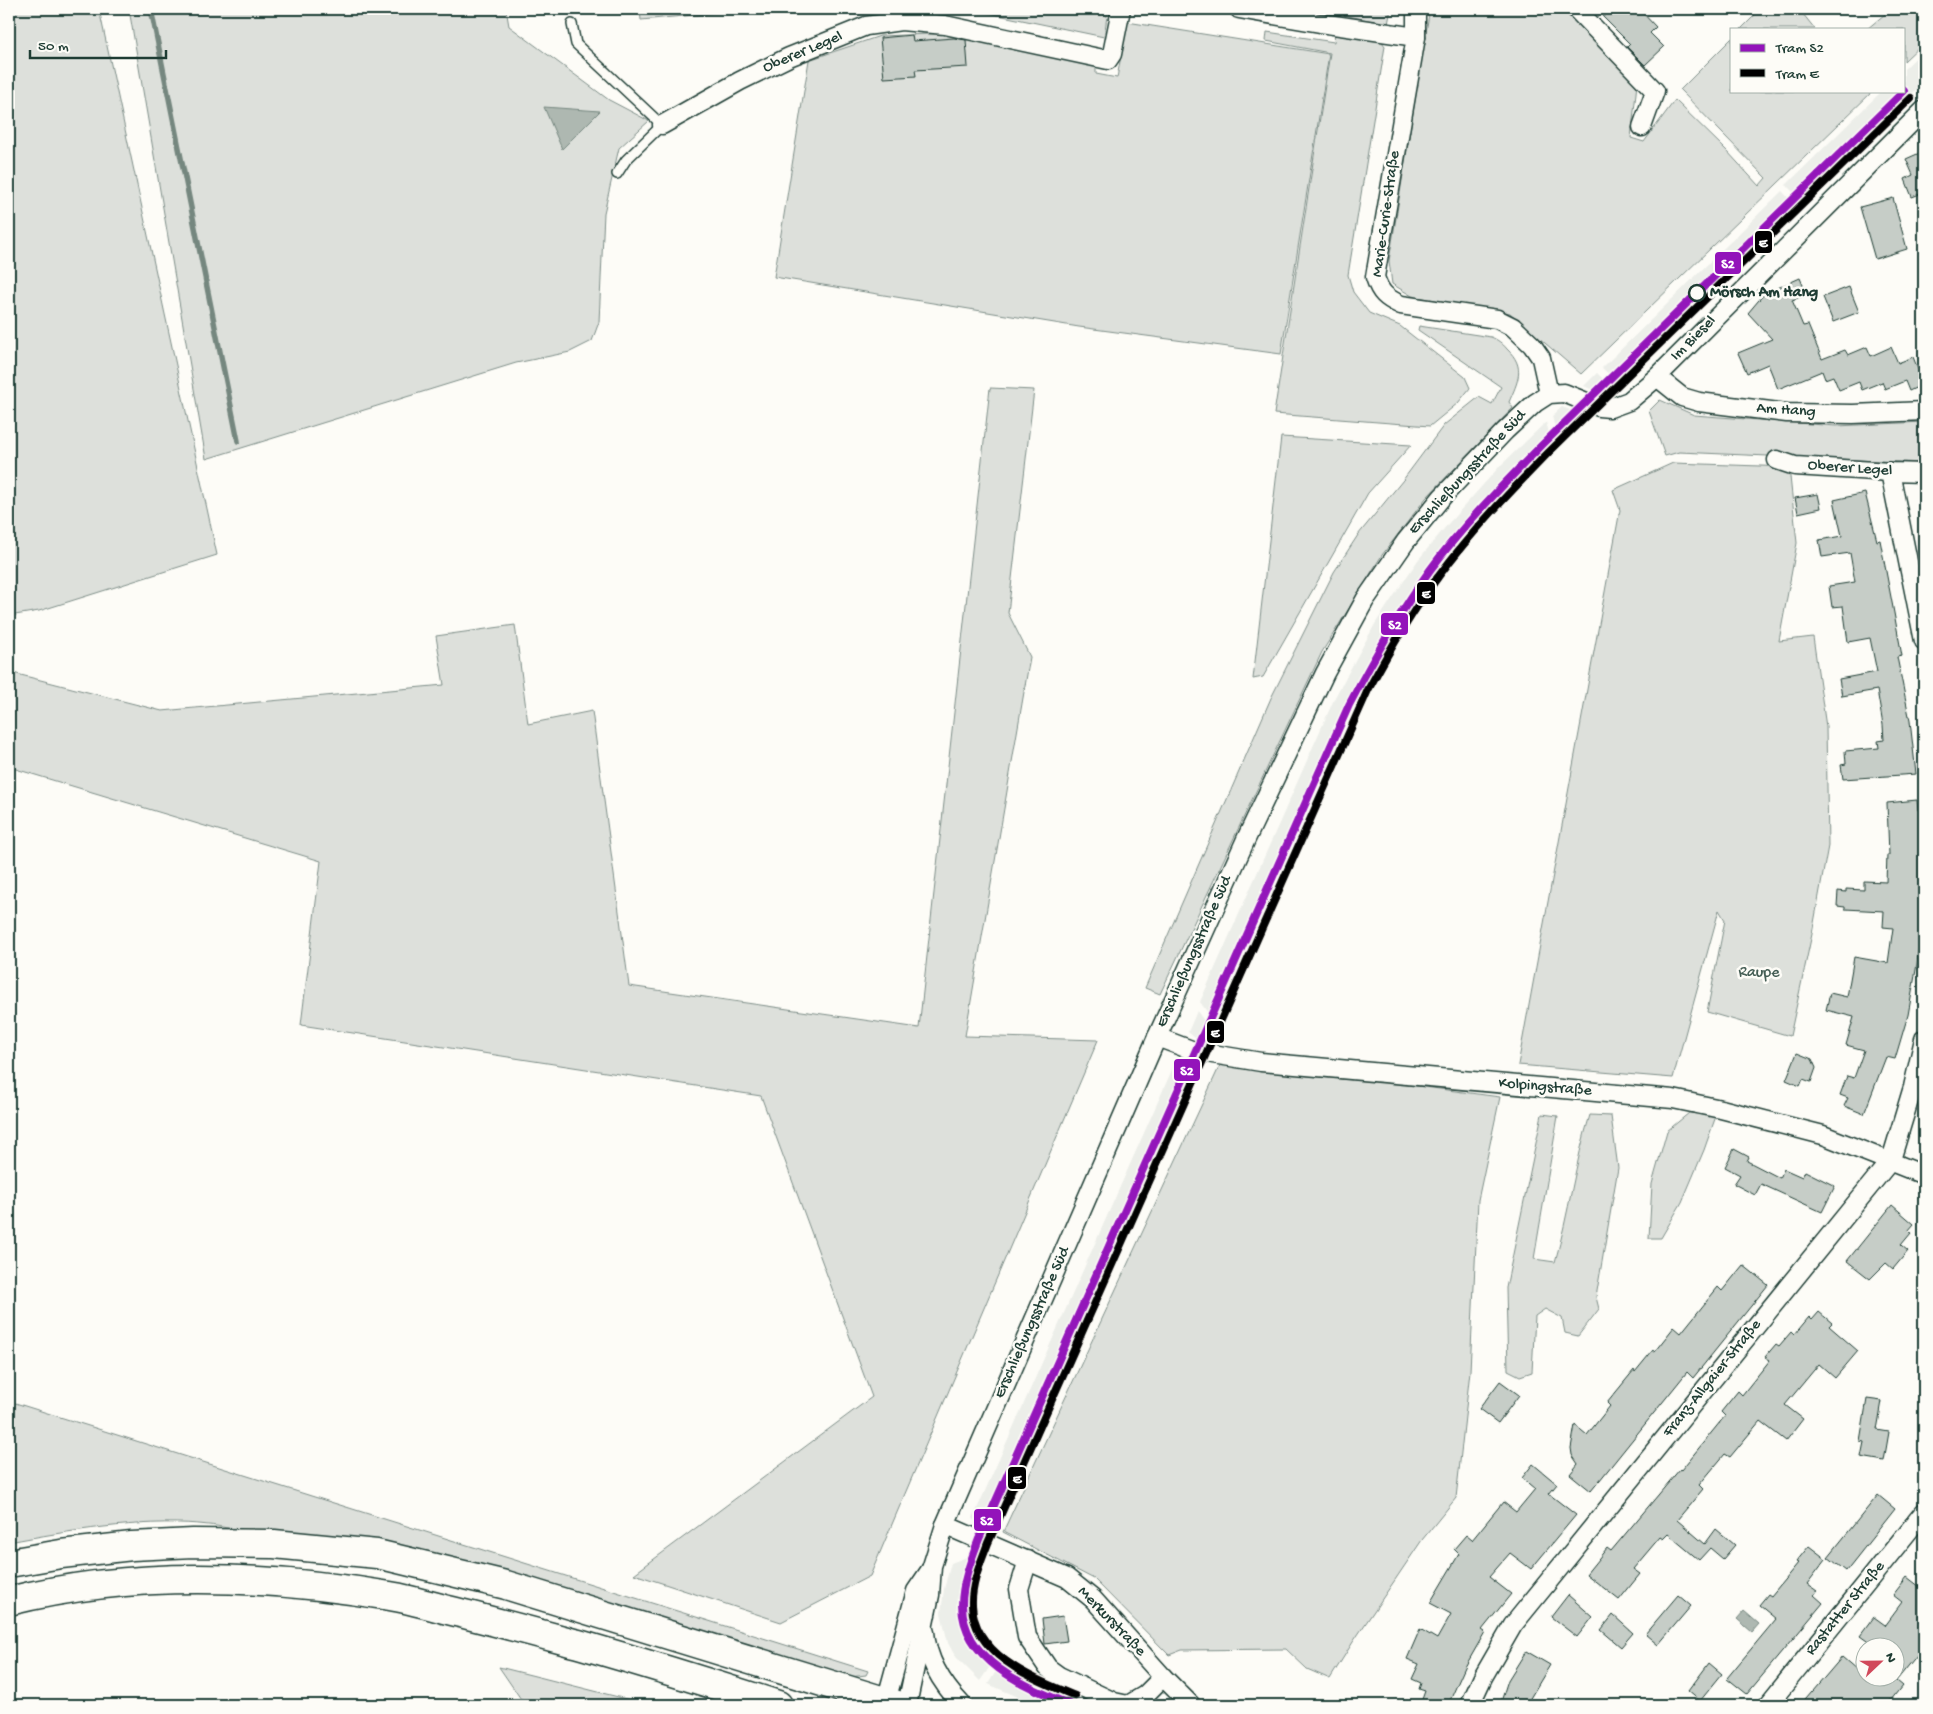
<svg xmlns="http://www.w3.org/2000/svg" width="1933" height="1714" font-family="'Gochi Hand',sans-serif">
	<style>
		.built { fill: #eceee9 }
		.green { fill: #dde0db; stroke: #7e8e88 }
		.water { fill: #aeb8b1; stroke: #75877f }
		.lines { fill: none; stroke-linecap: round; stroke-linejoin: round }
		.stream { stroke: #75877f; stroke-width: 5.5 }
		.building { fill: #c6cdc7; stroke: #1f3d34 }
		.service-casing { stroke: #1f3d34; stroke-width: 12 }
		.minor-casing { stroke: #1f3d34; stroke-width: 21 }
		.primary-casing { stroke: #1f3d34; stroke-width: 31 }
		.service { stroke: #fdfcf7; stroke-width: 9 }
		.minor { stroke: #fdfcf7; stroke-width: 18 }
		.primary { stroke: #fdfcf7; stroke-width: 28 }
		.tram-1-casing { stroke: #fdfcf7; stroke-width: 11 }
		.tram-2-casing { stroke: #fdfcf7; stroke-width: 11 }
		.tram-1 { stroke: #9313ba; stroke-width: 8 }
		.tram-2 { stroke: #000; stroke-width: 8 }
		.stop-dot { fill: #fdfcf7; stroke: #1f3d34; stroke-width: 2.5 }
		.labels { text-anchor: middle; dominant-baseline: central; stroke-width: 5; stroke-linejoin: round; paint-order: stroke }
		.street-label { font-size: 16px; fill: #1f3d34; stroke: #fdfcf7 }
		.stop-label { font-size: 16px; font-weight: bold; fill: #1f3d34; stroke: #fdfcf7; text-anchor: start }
		.park-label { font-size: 16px; fill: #455e55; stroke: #fdfcf7 }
		.line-badge { stroke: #fdfcf7; stroke-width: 2 }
		.badge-label { font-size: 14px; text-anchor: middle; font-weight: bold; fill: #fff }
	</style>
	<rect width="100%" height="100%" fill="#fdfcf7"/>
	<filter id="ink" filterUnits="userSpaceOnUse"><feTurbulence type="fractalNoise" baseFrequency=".02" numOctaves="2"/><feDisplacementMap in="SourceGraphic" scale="10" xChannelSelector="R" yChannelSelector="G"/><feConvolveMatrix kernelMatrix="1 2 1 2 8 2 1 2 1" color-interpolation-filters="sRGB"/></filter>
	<g filter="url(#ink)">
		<g class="built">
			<polygon points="1924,50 1924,82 1802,201 1786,185 1882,91 1904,91 1904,69"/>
			<polygon points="1782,191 1795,205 1616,381 1602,368"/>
			<polygon points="1597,373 1610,386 1602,394 1584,386"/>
			<polygon points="1562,407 1581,414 1557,437 1552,416"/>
			<polygon points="1546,422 1552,443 1460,540 1432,576 1388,641 1351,711 1213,1020 1200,1002 1335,697 1375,624 1418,560 1448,524 1499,467"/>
			<polygon points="1197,1011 1209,1028 1202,1044 1188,1032"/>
			<polygon points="1182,1060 1195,1060 986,1535 973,1518 1175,1063"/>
			<polygon points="980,1552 971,1583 969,1600 969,1618 975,1634 985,1648 996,1658 980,1681 955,1656 948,1643 941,1613 944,1589 951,1563"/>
			<polygon points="1002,1662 1039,1687 1082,1705 1037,1705 988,1684"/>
		</g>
		<g class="green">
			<polygon points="9,9 99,9 217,555 39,611 9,616"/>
			<polygon points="129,9 506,9 509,26 609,100 649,121 619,148 604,213 599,322 592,341 570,352 516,363 206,459"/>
			<polygon points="640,9 760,9 641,20"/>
			<polygon points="969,9 1108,9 1104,37"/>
			<polygon points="1314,9 1391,9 1388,24"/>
			<polygon points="1436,9 1482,9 1567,13 1637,84 1631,138 1644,142 1675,100 1727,151 1759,186 1766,178 1680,90 1732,38 1732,91 1873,91 1581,374 1510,313 1412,296 1392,284 1389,261 1429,14"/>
			<polygon points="1761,9 1799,9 1815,29 1741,29"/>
			<polygon points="1891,9 1924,9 1924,42 1904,61 1904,29 1867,29"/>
			<polygon points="1127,22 1329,54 1281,354 1079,327 774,277 809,60 880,36 954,33 1096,65 1096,74 1117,78"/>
			<polygon points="1335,31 1380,39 1385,46 1348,275 1353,292 1369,313 1400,326 1465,377 1470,388 1458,403 1430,426 1274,414 1330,53 1266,41 1267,32 1334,42"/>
			<path d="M1419,326l72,11c7,3 11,6 16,12 19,18 11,32 2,53l4,6 -87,90 -44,57 -60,97 -162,342 -15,-6 126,-290 63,-126 24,-37 45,-55 41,-55 35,-28 13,7 9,-17 -83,-57z"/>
			<polygon points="990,388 1034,390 1008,613 1030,657 965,1036 1098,1040 870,1576 781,1622 634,1574 872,1397 761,1096 301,1025 321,861 9,767 9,672 162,711 444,685 436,636 515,625 528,724 592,711 629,986 919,1028"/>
			<polygon points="1660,400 1694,415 1836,426 1924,422 1924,463 1679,452 1665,456 1649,411"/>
			<polygon points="1281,437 1411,445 1368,493 1263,677 1253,679"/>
			<polygon points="1673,463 1789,467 1797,543 1779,641 1813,637 1826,727 1828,846 1812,934 1790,1036 1707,1012 1725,920 1719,910 1673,1078 1518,1065 1620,510 1613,490"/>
			<polygon points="1222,1061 1308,1076 1402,1084 1500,1097 1478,1200 1470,1371 1456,1498 1422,1540 1353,1642 1330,1679 1307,1669 1286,1649 1182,1650 1169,1655 1094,1579 1003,1532"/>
			<polygon points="1689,1113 1716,1116 1704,1150 1682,1202 1661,1238 1649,1238 1652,1184 1667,1131"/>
			<path d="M1542,1114l16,2 -24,143 21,3c14,-49 20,-99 35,-147l21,1 7,52 -22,129 3,12 -21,27 -13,-3 -3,-15 -17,-9 -10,7 -3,56 -12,4 -12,-6 -2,-82z"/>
			<path d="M9,1401l859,270 -2,4 -16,2 -598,-145c-17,-2 -35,-7 -53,-8 -59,-5 -131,7 -190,18z"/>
			<polygon points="499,1667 650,1705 525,1705"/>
		</g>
		<g class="water">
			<polygon points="544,107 600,111 562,149"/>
			<polygon points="1744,1611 1759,1624 1752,1632 1737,1619"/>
		</g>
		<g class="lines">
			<polyline class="stream" points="151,9 238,441"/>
		</g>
		<g class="building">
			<polygon points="1612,9 1639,9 1656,27 1650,33 1664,47 1645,65 1627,47 1630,44 1603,17"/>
			<polygon points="912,35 913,41 954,38 966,40 968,67 915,70 916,76 884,78 880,38"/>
			<polygon points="1924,151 1924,203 1920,194 1912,197 1905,179 1913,175 1906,159"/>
			<polygon points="1893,198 1907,249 1875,259 1860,207"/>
			<polygon points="1800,278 1807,295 1792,300 1803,326 1808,325 1822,359 1845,350 1848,355 1867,347 1871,356 1891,347 1898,363 1913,357 1924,384 1909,391 1905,381 1885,389 1882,382 1862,390 1859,382 1839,390 1833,376 1825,379 1822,371 1778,389 1768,364 1747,373 1738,353 1772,339 1748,313 1764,294"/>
			<polygon points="1849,287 1859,312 1833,322 1823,297"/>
			<polygon points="1865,493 1877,541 1880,540 1894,613 1902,656 1897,657 1910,721 1916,774 1843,779 1841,765 1846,764 1845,751 1879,748 1878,741 1884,740 1883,725 1877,690 1842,696 1839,679 1877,672 1870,638 1848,642 1843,606 1832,607 1829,586 1855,582 1850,553 1822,557 1819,540 1842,536 1834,500"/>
			<polygon points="1818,494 1821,508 1798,513 1795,498"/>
			<polygon points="1917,800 1918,810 1923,810 1924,838 1922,902 1923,903 1917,964 1908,1015 1895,1059 1886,1057 1864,1114 1844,1106 1848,1098 1840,1095 1847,1076 1854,1078 1864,1050 1846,1045 1854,1017 1826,1010 1830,993 1847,997 1854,957 1888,963 1893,928 1883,927 1884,911 1845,909 1845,907 1837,906 1838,891 1846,892 1846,889 1864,890 1864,881 1886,882 1887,855 1889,855 1887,803"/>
			<polygon points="1797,1053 1812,1059 1816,1068 1811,1082 1803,1079 1800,1086 1786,1080"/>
			<polygon points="1734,1149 1749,1157 1747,1161 1780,1178 1784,1169 1802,1177 1805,1171 1835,1186 1822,1212 1761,1184 1755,1195 1734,1184 1740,1175 1725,1167"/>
			<polygon points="1892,1205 1914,1224 1908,1231 1911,1233 1901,1245 1908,1251 1893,1269 1886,1263 1870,1279 1847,1261"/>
			<polygon points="1743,1265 1768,1285 1693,1378 1687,1372 1591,1491 1570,1474 1578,1464 1572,1455 1571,1448 1575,1425 1587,1435 1610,1406 1607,1403 1634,1370 1635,1372 1653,1350 1655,1351 1674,1327 1681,1333 1718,1287 1722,1291"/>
			<polygon points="1819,1312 1832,1323 1829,1326 1858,1351 1835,1378 1819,1364 1785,1405 1803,1419 1786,1441 1760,1421 1730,1457 1725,1454 1699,1485 1703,1489 1677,1520 1705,1544 1716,1529 1735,1545 1723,1559 1710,1548 1699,1560 1668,1534 1663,1539 1660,1537 1633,1569 1640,1574 1619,1600 1586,1574 1607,1548 1611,1551 1680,1469 1681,1470 1725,1416 1721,1412 1738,1391 1742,1395 1770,1360 1765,1357 1776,1344 1779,1346 1791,1332 1794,1335 1809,1317 1812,1320"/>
			<polygon points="1500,1381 1519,1395 1498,1423 1479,1409"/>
			<polygon points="1867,1399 1882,1401 1877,1430 1889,1432 1884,1461 1861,1457 1864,1442 1860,1441"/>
			<polygon points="1533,1464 1557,1484 1549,1494 1576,1515 1531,1569 1510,1553 1489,1577 1511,1594 1482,1630 1485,1632 1465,1667 1448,1705 1420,1705 1425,1691 1419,1689 1421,1683 1412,1679 1419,1664 1407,1659 1420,1629 1437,1639 1451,1614 1430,1603 1459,1554 1454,1549 1466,1535 1472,1540 1503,1502 1516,1512 1535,1489 1522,1478"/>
			<polygon points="1878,1495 1895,1509 1846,1571 1828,1557"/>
			<polygon points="1809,1546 1826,1559 1807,1584 1817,1591 1814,1595 1823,1603 1747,1694 1727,1678 1776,1619 1759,1605 1768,1594 1771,1596 1798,1563 1796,1562"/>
			<polygon points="1907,1577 1924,1590 1924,1659 1918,1654 1896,1681 1902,1686 1887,1705 1801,1705 1842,1657 1864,1676 1890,1676 1896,1681 1896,1646 1874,1646 1860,1636 1874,1617 1885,1625 1902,1602 1893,1595"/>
			<polygon points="1568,1595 1593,1617 1577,1637 1551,1617"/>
			<polygon points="1678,1595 1691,1606 1658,1645 1645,1634"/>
			<polygon points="1613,1615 1633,1633 1621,1647 1601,1630"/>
			<polygon points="1063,1616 1067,1641 1045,1644 1042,1619"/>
			<polygon points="1526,1651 1550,1665 1526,1705 1500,1705 1508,1680"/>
			<polygon points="1709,1663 1722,1674 1700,1701 1688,1691"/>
		</g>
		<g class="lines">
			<defs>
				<polyline id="service" points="572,24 576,44 662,125 626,160 617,174"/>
				<g id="minor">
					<polyline points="1239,9 1320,23 1416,37"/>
					<path d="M1416,9v28l-41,240c5,16 11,21 26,28l96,14 16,8 19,18 9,13 8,36"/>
					<polyline points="1576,9 1655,91 1642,127"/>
					<polyline points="662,125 740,81 789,57 866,26 901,21 945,25 1108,60 1112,54 1121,9"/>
					<polyline points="1657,377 1682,397 1699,402 1787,413 1853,414 1924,411"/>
					<polyline points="1777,460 1795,466 1890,472 1924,473"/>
					<polyline points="1890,472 1924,641"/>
					<polyline points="1157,1037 1194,1051 1261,1062 1673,1099 1721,1109 1823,1135 1924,1175"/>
					<polyline points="945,1525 1067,1578 1093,1599 1163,1677 1191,1705"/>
					<polyline points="1028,1560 1019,1589 1027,1637 1048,1668 1059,1676 1114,1702 1128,1705 1145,1695 1163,1677"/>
					<path d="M925,1632c2,29 17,52 37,73"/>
					<polyline points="885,1705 916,1591 931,1569"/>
					<polyline points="907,1705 930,1595 932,1566 945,1525 1157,1037 1247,837 1325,673 1365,600 1406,541 1442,497 1505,431 1535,403 1549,394 1564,393 1599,407 1610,408 1629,401 1657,377 1924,110"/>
					<polyline points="1470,1705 1483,1677 1513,1625 1891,1160 1913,1087 1924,1039"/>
					<polyline points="1768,1705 1924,1512"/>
				</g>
				<g id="primary">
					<polyline points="9,1563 61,1554 132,1546 193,1543 274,1544 377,1554 506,1585 897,1705"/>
					<path d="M9,1601c123,-31 256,-26 381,-5 19,3 39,9 58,14 45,11 89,23 134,35 66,19 131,39 196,60"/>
				</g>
			</defs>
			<use href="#service" class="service-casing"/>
			<use href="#minor" class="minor-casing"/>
			<use href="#primary" class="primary-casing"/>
			<use href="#service" class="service"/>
			<use href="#minor" class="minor"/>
			<use href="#primary" class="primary"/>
			<defs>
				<path id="tram-1" d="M1071,1705c-44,-18 -108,-43 -109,-100 0,-22 9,-45 17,-66l370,-834c24,-46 50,-92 81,-135 33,-45 73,-85 112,-125l362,-354"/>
				<path id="tram-2" d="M1075,1696c-40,-17 -101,-39 -103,-91 -1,-21 9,-43 16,-62l380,-853c21,-39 43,-78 70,-113 33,-45 72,-85 111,-125l362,-354"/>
			</defs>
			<use href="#tram-1" class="tram-1-casing"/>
			<use href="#tram-2" class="tram-2-casing"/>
			<use href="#tram-1" class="tram-1"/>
			<use href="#tram-2" class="tram-2"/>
		</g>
	</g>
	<circle class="stop-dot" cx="1697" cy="293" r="8"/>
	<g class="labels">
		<g class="street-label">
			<text transform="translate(803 53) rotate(-23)">Oberer Legel</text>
			<text transform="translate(1387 214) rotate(-82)">Marie-Curie-Straße</text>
			<text transform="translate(1694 339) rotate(-45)">Im Biesel</text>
			<text transform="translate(1786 411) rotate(4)">Am Hang</text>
			<text transform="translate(1850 469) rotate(4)">Oberer Legel</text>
			<text transform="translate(1468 473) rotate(-47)">Erschließungsstraße Süd</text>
			<text transform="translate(1195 952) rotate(-66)">Erschließungsstraße Süd</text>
			<text transform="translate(1545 1088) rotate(5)">Kolpingstraße</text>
			<text transform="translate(1033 1323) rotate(-66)">Erschließungsstraße Süd</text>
			<text transform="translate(1713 1379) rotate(-51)">Franz-Allgaier-Straße</text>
			<text transform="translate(1846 1609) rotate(-51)">Rastatter Straße</text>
			<text transform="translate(1111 1622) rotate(46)">Merkurstraße</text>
		</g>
		<g class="stop-label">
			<text x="1710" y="293">Mörsch Am Hang</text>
		</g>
		<g class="park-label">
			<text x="1759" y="973">Raupe</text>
		</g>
	</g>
	<g class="line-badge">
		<rect x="1754" y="230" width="19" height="24" rx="5" fill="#000"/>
		<rect x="1714" y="251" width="28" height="24" rx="5" fill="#9313ba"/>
		<rect x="1416" y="581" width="20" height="24" rx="5" fill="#000"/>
		<rect x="1380" y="612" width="29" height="24" rx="5" fill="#9313ba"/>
		<rect x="1206" y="1020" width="19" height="24" rx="5" fill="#000"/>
		<rect x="1173" y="1058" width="28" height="24" rx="5" fill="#9313ba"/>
		<rect x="1007" y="1466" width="20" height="24" rx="5" fill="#000"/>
		<rect x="973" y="1508" width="29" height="24" rx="5" fill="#9313ba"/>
	</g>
	<g class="badge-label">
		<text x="1763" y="247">E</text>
		<text x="1728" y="268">S2</text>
		<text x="1426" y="598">E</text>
		<text x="1395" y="629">S2</text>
		<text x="1215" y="1037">E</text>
		<text x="1187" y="1075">S2</text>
		<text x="1017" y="1483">E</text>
		<text x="987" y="1525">S2</text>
	</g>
	<rect width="1933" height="1714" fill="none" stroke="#fdfcf7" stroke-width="30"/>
	<rect x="15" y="15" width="1903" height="1684" fill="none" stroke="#1f3d34" stroke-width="2" filter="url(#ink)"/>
	<rect x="1730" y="28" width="175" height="65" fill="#fdfcf7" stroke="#a4b0a9"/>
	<rect x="1740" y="44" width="25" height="8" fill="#9313ba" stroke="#a4b0a9"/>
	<text x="1776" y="52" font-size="15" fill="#1f3d34">Tram S2</text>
	<rect x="1740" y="69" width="25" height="8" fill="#000000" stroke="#a4b0a9"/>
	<text x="1776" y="78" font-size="15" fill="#1f3d34">Tram E</text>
	<g transform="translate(1880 1662) rotate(68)"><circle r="24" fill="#fdfcf7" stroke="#a4b0a9"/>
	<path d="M0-4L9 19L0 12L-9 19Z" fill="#d1495b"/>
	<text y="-8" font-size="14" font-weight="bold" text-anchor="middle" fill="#1f3d34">N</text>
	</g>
	<path d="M30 50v8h136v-8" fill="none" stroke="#1f3d34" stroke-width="2.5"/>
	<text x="38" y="50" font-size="15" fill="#1f3d34" stroke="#fdfcf7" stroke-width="4" paint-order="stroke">50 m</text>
</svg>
